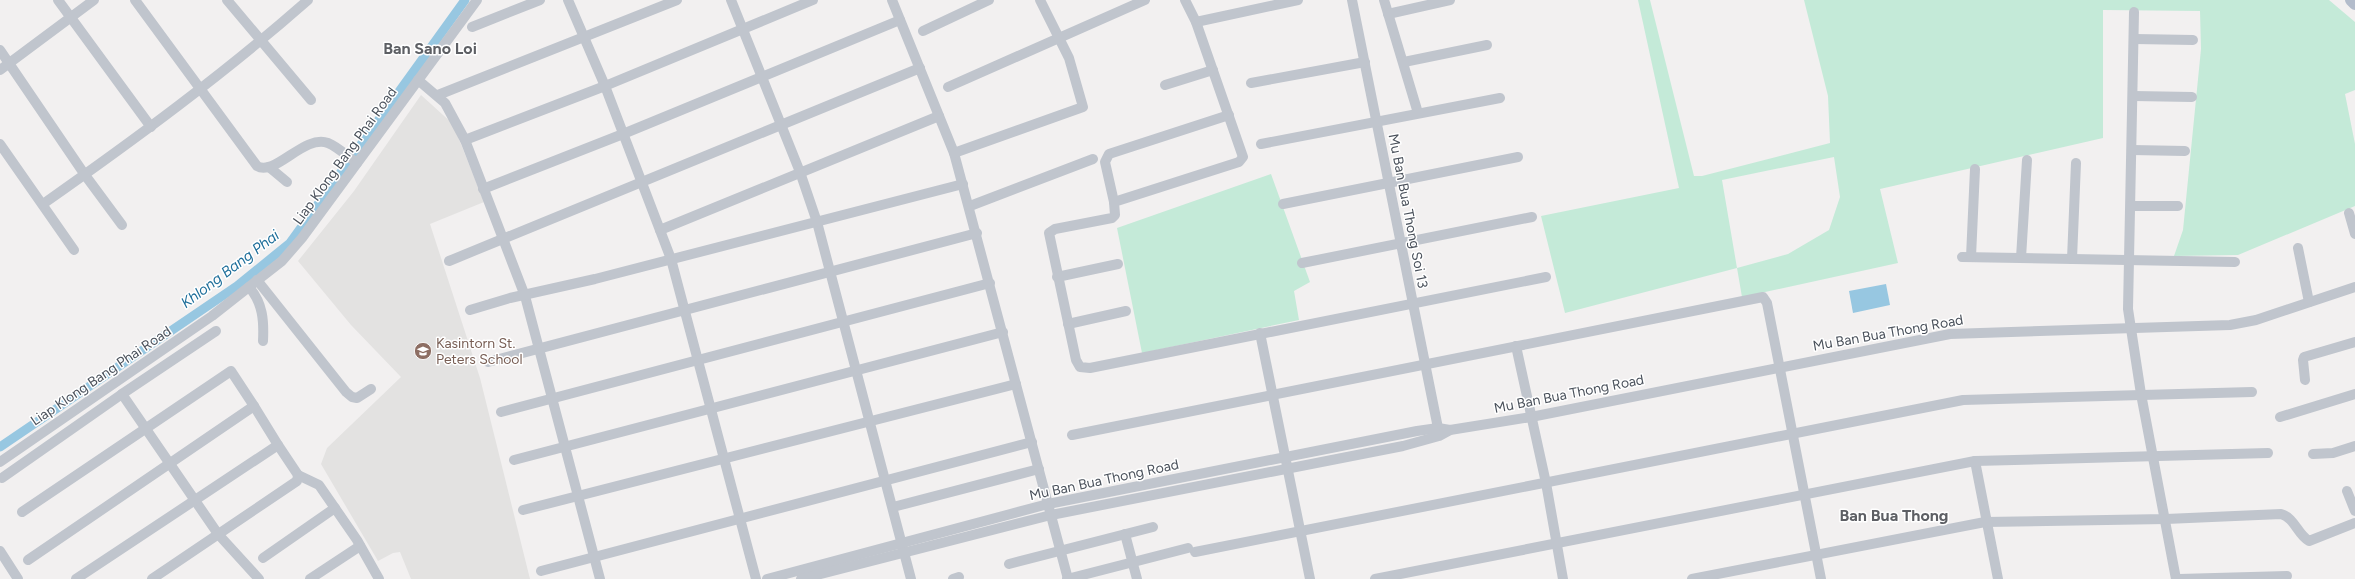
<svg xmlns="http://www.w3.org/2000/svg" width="2355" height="579" font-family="Figtree,sans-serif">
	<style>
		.education { fill: #e3e2e1 }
		.green { fill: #c4ead8; fill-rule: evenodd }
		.water { fill: #97c7e1 }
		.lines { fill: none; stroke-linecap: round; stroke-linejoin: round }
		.canal { stroke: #97c7e1; stroke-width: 9 }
		.minor { stroke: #c0c5cd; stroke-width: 10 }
		.major { stroke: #b3bccb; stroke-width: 12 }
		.labels { text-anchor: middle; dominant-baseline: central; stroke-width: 3; stroke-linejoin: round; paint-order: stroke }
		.street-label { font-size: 14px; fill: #4a515b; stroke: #fff }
		.education-label { font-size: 14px; fill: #785e54; stroke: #fff; text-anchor: start }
		.water-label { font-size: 15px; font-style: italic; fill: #1e6e9a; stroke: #fff }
		.quarter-label { font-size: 16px; font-weight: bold; fill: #5d5f64; stroke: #fff }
	</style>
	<rect width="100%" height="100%" fill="#f2f0f0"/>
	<polygon class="education" points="421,95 453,124 484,202 430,224 480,378 530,579 411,579 400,552 393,553 378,561 321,464 327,448 401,377 351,325 298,261 354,191"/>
	<g class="green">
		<path d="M1638,0h12l44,176h8l128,-33 -2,-47 -24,-96h525l26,22v68l-10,4 10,50v62l-117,49 -64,1 9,-26 18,-181 -1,-38 -97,-1v128l-223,51 18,74 -156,34 -5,-29 -172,45 -24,-97 138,-28zM1834,157l6,40 -11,33 -41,24 -51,14 -15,-88z"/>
		<polygon points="1271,174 1310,282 1294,291 1299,320 1142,353 1117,228"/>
	</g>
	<polygon class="water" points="1886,284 1890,305 1853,313 1849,291"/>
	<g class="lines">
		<polyline class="canal" points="0,447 237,286 290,243 465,0"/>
		<g class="minor">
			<polyline points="58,0 151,127"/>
			<path d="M135,0l122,166c18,11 47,-32 71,-23 10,4 20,14 29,20"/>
			<polyline points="227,0 311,100"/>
			<polyline points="568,0 605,86 671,259 756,579"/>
			<polyline points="731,0 800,172 817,222 911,579"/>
			<polyline points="892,0 954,153 1068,579"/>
			<polyline points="1185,0 1196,22 1243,157 1239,162 1114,202 1115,215 1112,218 1055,229 1049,233 1076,360 1080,367 1090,368 1546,277"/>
			<polyline points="1352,0 1439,433"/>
			<polyline points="1384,0 1418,113"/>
			<polyline points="2134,12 2128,309 2141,394 2176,579"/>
			<polyline points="1388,14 1450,0"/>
			<polyline points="1196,22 1298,0"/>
			<polyline points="472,27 540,0"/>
			<polyline points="923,31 989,0"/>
			<polyline points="2135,39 2193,40"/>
			<polyline points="0,50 85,175 122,225"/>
			<polyline points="1404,62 1487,45"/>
			<polyline points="0,70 94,0"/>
			<polyline points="418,80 445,103 465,140 525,296 600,579"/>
			<polyline points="1251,83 1365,62"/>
			<polyline points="1165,85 1213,70"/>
			<polyline points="948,87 1145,0"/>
			<polyline points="438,95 677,0"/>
			<polyline points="2134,96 2192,97"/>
			<polyline points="465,140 605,86 813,0"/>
			<polyline points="0,144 74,250"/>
			<polyline points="1261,144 1500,98"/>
			<polyline points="2132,150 2185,151"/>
			<polyline points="954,153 1083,107 1069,58 1040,0"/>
			<polyline points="269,167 287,182"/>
			<polyline points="483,189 623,134 900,20"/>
			<polyline points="1114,202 1105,162 1109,154 1229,115"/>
			<path d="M43,204c91,-64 181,-130 265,-204"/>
			<polyline points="1283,204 1518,157"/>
			<polyline points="970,206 1093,159"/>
			<polyline points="2131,206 2178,206"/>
			<polyline points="2349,213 2355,234"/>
			<polyline points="660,230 939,116"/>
			<polyline points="2298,248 2309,302"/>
			<polyline points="1962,257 2235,262"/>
			<polyline points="1971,257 1975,169"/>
			<polyline points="2021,258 2027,160"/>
			<polyline points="2072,259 2076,163"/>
			<polyline points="449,261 920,68"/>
			<polyline points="1302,263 1532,217"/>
			<polyline points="1057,277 1118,264"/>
			<polyline points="257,280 346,392 352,397 357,398 371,389"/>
			<path d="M249,287c14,16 15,34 14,54"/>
			<polyline points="470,310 510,298 595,279 963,184"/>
			<polyline points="1068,324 1126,311"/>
			<polyline points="1260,333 1310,579"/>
			<polyline points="1516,346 1546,483 1563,579"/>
			<polyline points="488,362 977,233"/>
			<polyline points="2305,380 2303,360 2304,357 2355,342"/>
			<polyline points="122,394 216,331"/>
			<polyline points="501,412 990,283"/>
			<polyline points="2280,417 2355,394"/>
			<polyline points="1072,435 1763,297 1767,303 1821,579"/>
			<polyline points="2313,454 2333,453 2355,446"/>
			<polyline points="514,460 1003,332"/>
			<polyline points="1975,461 1998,579"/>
			<polyline points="0,462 212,316 282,261 302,238 477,0"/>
			<polyline points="298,475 319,485 357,540 379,579"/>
			<polyline points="2,478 122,394 218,534 259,579"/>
			<polyline points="2347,491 2355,511"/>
			<polyline points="893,507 1039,469"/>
			<polyline points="523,510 1016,384"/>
			<polyline points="22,512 231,371 254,406 28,560"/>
			<polyline points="1125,534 1137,579"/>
			<polyline points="0,551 18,579"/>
			<polyline points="1195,552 1963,400 2252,392"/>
			<polyline points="263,558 335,508"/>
			<polyline points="1009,564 1153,527"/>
			<polyline points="541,571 1032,442"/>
			<polyline points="76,579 278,445 254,406"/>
			<polyline points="152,579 297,481 298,475 278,445"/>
			<polyline points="310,579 360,546"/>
			<polyline points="767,579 1048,504 1417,431 1438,428 1450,430"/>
			<polyline points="801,579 1051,515 1403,446 1439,436 1450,430 1531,417 1950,334 2230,325 2256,320 2355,287"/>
			<polyline points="953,579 959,577"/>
			<polyline points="1067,579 1188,548"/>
			<polyline points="1375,579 1975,461 2268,453"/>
			<path d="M1692,579l293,-57 181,-3 115,-5c14,4 16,20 28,27l46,-18"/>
			<polyline points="2179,579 2287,576"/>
		</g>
		<polyline class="major" points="2351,0 2355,4"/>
	</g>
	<defs>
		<symbol id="school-disc" viewBox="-11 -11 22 22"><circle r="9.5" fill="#8d6e63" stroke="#fff"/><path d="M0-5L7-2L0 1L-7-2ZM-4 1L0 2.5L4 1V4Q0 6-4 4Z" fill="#fff"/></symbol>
	</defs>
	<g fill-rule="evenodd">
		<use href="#school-disc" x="413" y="341" width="20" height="20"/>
	</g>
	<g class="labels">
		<g class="street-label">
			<text transform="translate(345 156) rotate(-54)">Liap Klong Bang Phai Road</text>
			<text transform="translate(1408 211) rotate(79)">Mu Ban Bua Thong Soi 13</text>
			<text transform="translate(1888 333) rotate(-10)">Mu Ban Bua Thong Road</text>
			<text transform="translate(101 376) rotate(-34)">Liap Klong Bang Phai Road</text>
			<text transform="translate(1569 394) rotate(-11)">Mu Ban Bua Thong Road</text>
			<text transform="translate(1104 480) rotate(-12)">Mu Ban Bua Thong Road</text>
		</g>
		<g class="education-label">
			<text x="436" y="343">Kasintorn St.<tspan x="436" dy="16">Peters School</tspan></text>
		</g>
		<g class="water-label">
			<text transform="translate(230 269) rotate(-37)">Khlong Bang Phai</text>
		</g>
		<g class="quarter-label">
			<text x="430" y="48">Ban Sano Loi</text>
			<text x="1894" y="515">Ban Bua Thong</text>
		</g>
	</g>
</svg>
